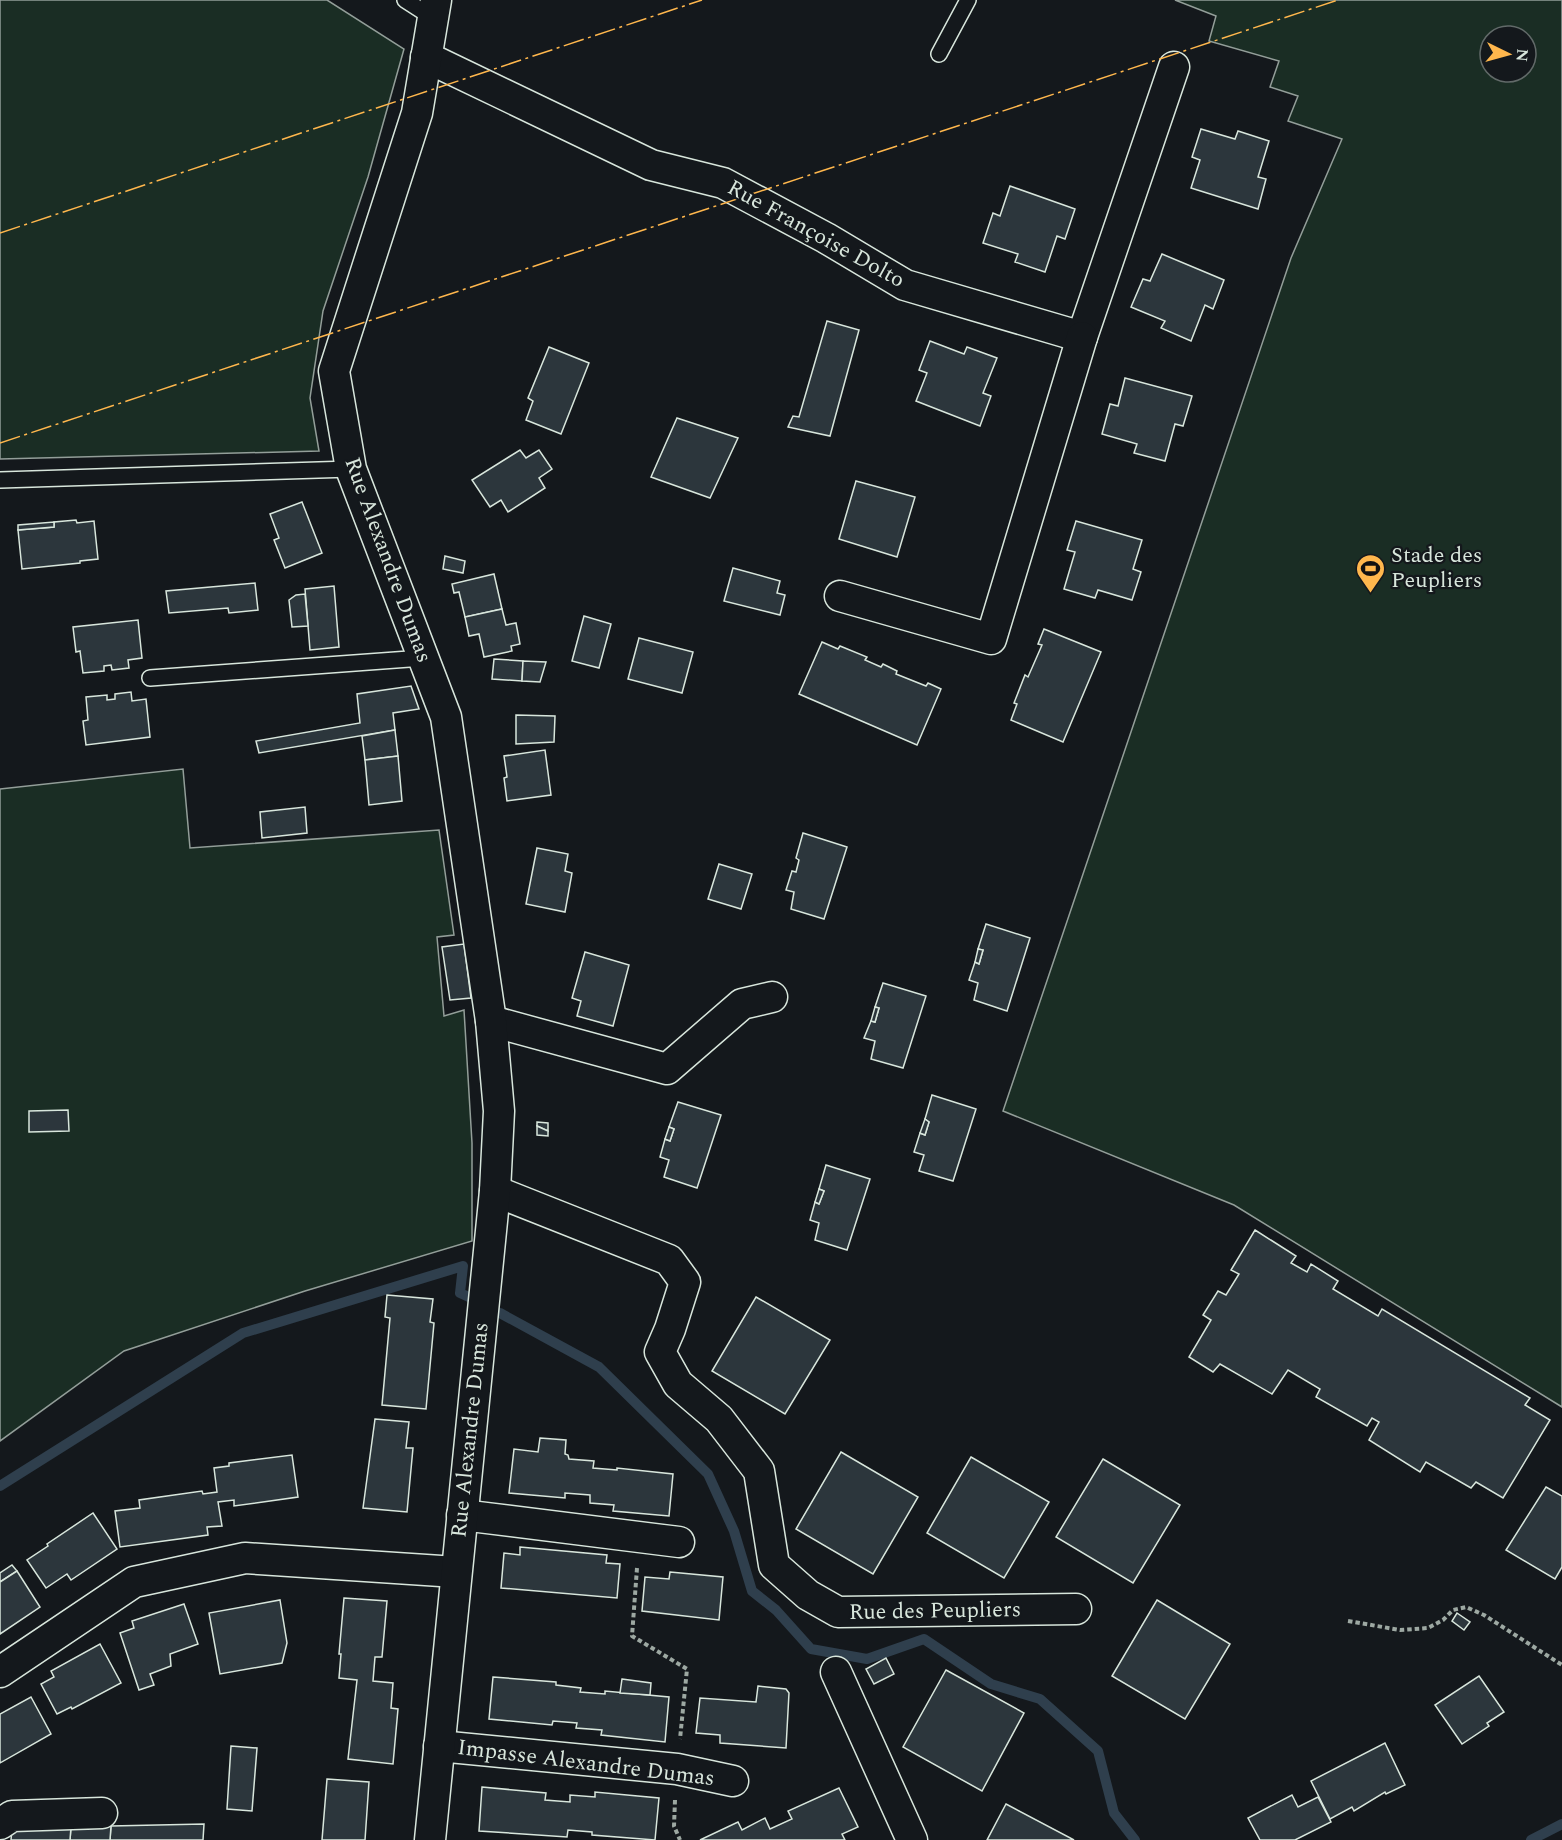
<svg xmlns="http://www.w3.org/2000/svg" width="1562" height="1840" font-family="Spectral,serif">
	<style>
		.green { fill: #1a2d24; stroke: #939e99; stroke-width: 1.5; fill-rule: evenodd }
		.lines { fill: none; stroke-linecap: round; stroke-linejoin: round }
		.stream { stroke: #2f3f4d; stroke-width: 10 }
		.building { fill: #2c363c; stroke: #d8e6dc; stroke-width: 1.5 }
		.lane-casing { stroke: #d8e6dc; stroke-width: 18 }
		.street-casing { stroke: #d8e6dc; stroke-width: 33 }
		.path { stroke: #9da8a2; stroke-width: 4; stroke-dasharray: 4.5 3; stroke-linecap: butt }
		.lane { stroke: #14181c; stroke-width: 15 }
		.street { stroke: #14181c; stroke-width: 30 }
		.power { stroke: #ffb74d; stroke-width: 1.5; stroke-dasharray: 21 4.5 3 4.5; stroke-linecap: butt }
		.labels { text-anchor: middle; dominant-baseline: central; stroke-width: 4.5; stroke-linejoin: round; paint-order: stroke }
		.street-label { font-size: 22px; fill: #d8e6dc; stroke: #14181c }
		.poi-label { font-size: 22px; fill: #d8e6dc; stroke: #14181c; text-anchor: start }
	</style>
	<rect width="100%" height="100%" fill="#14181c"/>
	<g class="green">
		<polygon points="0,0 327,0 404,49 368,177 323,311 310,398 319,451 0,459"/>
		<path d="M1175,0h387v1407l-328,-202 -231,-94 288,-853 51,-119 -54,-18 10,-25 -28,-9 9,-26 -70,-20 7,-25zM1490,36h36v36h-36z"/>
		<polygon points="183,769 190,848 439,830 454,935 437,937 444,1016 464,1010 472,1143 472,1241 305,1291 124,1351 0,1441 0,789"/>
	</g>
	<g class="lines">
		<g class="stream">
			<polyline points="500,1313 599,1367 708,1474 734,1531 752,1591 776,1610 811,1649 867,1659 924,1639 991,1684 1040,1699 1098,1751 1114,1813 1135,1840"/>
			<polyline points="0,1486 243,1333 463,1266 460,1293 471,1298"/>
			<polyline points="1531,1840 1562,1824"/>
		</g>
	</g>
	<g class="building">
		<polygon points="1201,129 1235,139 1238,131 1269,141 1258,177 1266,179 1258,209 1191,188 1200,160 1192,157"/>
		<polygon points="1010,186 1075,209 1065,239 1057,236 1045,272 1015,262 1018,254 983,243 993,213 1000,216"/>
		<polygon points="1162,254 1224,280 1213,309 1205,305 1191,341 1161,328 1165,321 1131,307 1143,279 1150,281"/>
		<polygon points="827,321 859,330 830,436 788,427 793,416 799,417"/>
		<polygon points="930,341 964,354 967,347 997,358 983,393 991,396 980,426 916,401 927,373 919,370"/>
		<polygon points="549,347 589,363 561,434 526,420 533,401 528,398"/>
		<polygon points="1125,378 1192,396 1183,426 1175,424 1165,461 1134,453 1137,444 1102,434 1110,404 1118,406"/>
		<polygon points="677,418 738,438 710,498 651,477"/>
		<polygon points="520,450 526,458 539,450 552,469 539,478 545,488 508,512 501,500 490,507 472,480"/>
		<polygon points="856,481 915,497 897,557 839,539"/>
		<polygon points="302,502 322,553 285,568 274,540 279,538 270,514"/>
		<polygon points="76,520 77,523 94,521 98,559 80,561 80,563 22,569 18,530 54,527 54,522"/>
		<polygon points="1076,521 1142,540 1133,569 1141,572 1132,600 1098,590 1095,598 1064,589 1075,552 1067,550"/>
		<polygon points="54,522 54,527 18,530 18,525"/>
		<polygon points="445,556 465,561 463,573 443,569"/>
		<polygon points="733,568 780,581 777,593 785,595 780,615 724,601"/>
		<polygon points="494,574 502,609 465,617 459,592 454,593 452,584"/>
		<polygon points="255,583 258,610 229,613 228,608 169,613 166,591"/>
		<polygon points="334,586 339,647 310,650 305,589"/>
		<polygon points="305,594 308,626 292,627 289,600 296,595"/>
		<polygon points="502,609 506,625 516,623 520,644 511,646 512,651 484,657 479,634 469,636 465,617"/>
		<polygon points="584,616 611,624 599,668 572,661"/>
		<polygon points="138,620 142,658 128,660 129,668 112,670 111,665 104,666 104,671 83,673 80,651 76,652 73,627"/>
		<polygon points="1044,629 1101,652 1063,742 1011,720 1017,704 1014,703 1025,675 1028,677 1042,645 1038,644"/>
		<polygon points="639,638 693,652 682,693 628,679"/>
		<polygon points="822,642 838,649 840,646 867,657 865,660 881,667 883,664 897,671 896,674 926,686 928,683 941,689 917,745 799,694"/>
		<polygon points="494,659 523,661 522,681 492,679"/>
		<polygon points="523,661 546,662 540,682 522,681"/>
		<polygon points="411,686 419,709 393,713 395,730 259,753 256,741 360,723 357,694"/>
		<polygon points="131,692 132,701 146,699 150,737 86,745 83,721 88,720 86,697 107,695 107,700 115,699 115,694"/>
		<polygon points="516,715 555,716 554,742 516,744"/>
		<polygon points="395,730 398,756 365,760 362,736"/>
		<polygon points="545,750 551,795 507,801 504,778 507,777 504,756"/>
		<polygon points="398,756 402,801 369,805 365,760"/>
		<polygon points="305,807 307,833 262,838 260,812"/>
		<polygon points="803,833 847,847 824,919 791,909 794,892 786,890 792,871 796,872 799,860 796,858"/>
		<polygon points="537,848 568,854 565,871 572,873 565,912 526,904"/>
		<polygon points="719,864 752,874 741,909 708,899"/>
		<polygon points="986,924 1030,938 1007,1011 974,1000 978,983 969,980 975,962 979,964 983,950 978,949"/>
		<polygon points="464,944 471,998 450,1000 442,947"/>
		<polygon points="978,949 983,950 979,964 975,962"/>
		<polygon points="585,952 629,965 613,1026 577,1016 581,1001 572,998"/>
		<polygon points="883,983 926,996 903,1068 871,1059 875,1041 864,1038 871,1021 875,1022 879,1008 875,1007"/>
		<polygon points="875,1007 879,1008 875,1022 871,1021"/>
		<polygon points="932,1095 976,1109 953,1181 919,1171 924,1155 914,1152 920,1133 925,1135 929,1122 925,1119"/>
		<polygon points="678,1102 721,1115 697,1188 664,1177 669,1160 660,1157 665,1139 670,1141 674,1129 669,1127"/>
		<polygon points="68,1110 69,1131 29,1132 29,1111"/>
		<polygon points="925,1119 929,1122 925,1135 920,1133"/>
		<polygon points="537,1122 548,1123 548,1131 537,1126"/>
		<polygon points="537,1126 548,1131 548,1136 537,1135"/>
		<polygon points="669,1127 674,1129 670,1141 665,1139"/>
		<polygon points="826,1165 870,1179 847,1250 815,1240 819,1223 810,1220 815,1202 819,1204 824,1191 819,1189"/>
		<polygon points="819,1189 824,1191 819,1204 815,1202"/>
		<polygon points="1255,1230 1296,1256 1291,1263 1307,1272 1311,1264 1338,1281 1333,1289 1378,1316 1382,1309 1530,1398 1525,1405 1550,1420 1503,1498 1476,1482 1471,1488 1426,1462 1420,1472 1369,1440 1379,1422 1372,1418 1367,1426 1316,1397 1320,1389 1288,1370 1272,1394 1220,1364 1213,1372 1189,1357 1211,1320 1203,1315 1218,1291 1226,1295 1239,1274 1231,1270"/>
		<polygon points="387,1295 433,1299 430,1322 434,1323 426,1409 382,1405 390,1318 385,1317"/>
		<polygon points="756,1297 830,1340 785,1414 712,1371"/>
		<polygon points="375,1419 409,1422 406,1448 413,1448 407,1512 363,1508"/>
		<polygon points="540,1438 566,1440 565,1454 568,1455 569,1459 594,1461 593,1468 617,1470 617,1468 673,1474 669,1516 613,1511 614,1505 590,1503 590,1495 565,1493 565,1498 509,1493 514,1449 538,1452"/>
		<polygon points="841,1452 918,1497 873,1574 796,1529"/>
		<polygon points="292,1455 298,1497 234,1506 234,1500 218,1502 222,1526 207,1527 208,1535 120,1547 115,1511 140,1508 139,1500 202,1491 203,1494 217,1492 214,1468 229,1466 229,1463"/>
		<polygon points="971,1457 1049,1502 1004,1578 927,1533"/>
		<polygon points="1103,1459 1180,1505 1133,1583 1056,1537"/>
		<polygon points="1546,1487 1562,1496 1562,1567 1555,1579 1506,1550"/>
		<polygon points="93,1513 117,1549 71,1580 67,1574 46,1588 27,1560 48,1546 47,1544"/>
		<polygon points="520,1547 607,1555 606,1563 620,1564 617,1598 501,1588 504,1553 520,1555"/>
		<polygon points="12,1565 17,1571 0,1582 0,1573"/>
		<polygon points="17,1571 40,1607 0,1634 0,1582"/>
		<polygon points="670,1572 723,1577 719,1620 642,1611 645,1577 669,1579"/>
		<polygon points="344,1598 387,1601 382,1657 375,1657 373,1681 393,1683 391,1708 398,1709 393,1764 348,1759 357,1680 339,1678 341,1654 339,1654"/>
		<polygon points="280,1600 287,1643 282,1663 220,1674 209,1613"/>
		<polygon points="1157,1600 1230,1644 1185,1719 1112,1676"/>
		<polygon points="184,1604 198,1644 170,1654 171,1666 150,1674 154,1685 139,1690 120,1633 134,1628 132,1621"/>
		<polygon points="1457,1613 1470,1622 1464,1630 1452,1621"/>
		<polygon points="100,1644 121,1683 72,1709 71,1707 57,1714 41,1684 54,1677 51,1671"/>
		<polygon points="886,1658 894,1674 874,1684 866,1669"/>
		<polygon points="946,1670 1024,1713 982,1791 903,1747"/>
		<polygon points="1479,1676 1504,1712 1487,1723 1489,1726 1462,1744 1435,1705"/>
		<polygon points="493,1677 556,1682 556,1685 581,1688 580,1692 605,1694 605,1691 669,1697 665,1742 601,1735 602,1730 576,1728 577,1723 553,1721 552,1725 489,1719"/>
		<polygon points="622,1679 651,1683 650,1695 620,1693"/>
		<polygon points="758,1686 786,1689 789,1693 786,1748 720,1743 720,1735 696,1733 700,1698 756,1702"/>
		<polygon points="31,1697 51,1734 0,1763 0,1714"/>
		<polygon points="1385,1743 1405,1785 1386,1794 1385,1792 1354,1811 1352,1807 1330,1819 1311,1781"/>
		<polygon points="231,1746 257,1748 252,1811 227,1809"/>
		<polygon points="327,1779 369,1782 365,1840 322,1840"/>
		<polygon points="482,1787 546,1793 545,1800 570,1802 570,1795 595,1797 595,1792 659,1798 655,1840 592,1835 592,1832 568,1830 567,1837 479,1831"/>
		<polygon points="839,1788 858,1827 842,1834 845,1840 700,1840 738,1822 742,1830 765,1818 770,1829 792,1819 788,1811"/>
		<polygon points="1292,1795 1298,1807 1318,1797 1331,1822 1295,1840 1260,1840 1248,1818"/>
		<polygon points="1006,1804 1074,1840 987,1840"/>
		<polygon points="204,1824 203,1840 110,1840 111,1826"/>
		<polygon points="111,1826 110,1840 70,1840 71,1827"/>
		<polygon points="71,1827 70,1840 11,1840 12,1828"/>
	</g>
	<g class="lines">
		<defs>
			<g id="lane">
				<polyline points="405,0 433,18"/>
				<polyline points="939,54 968,0"/>
				<polyline points="0,480 351,469"/>
				<polyline points="150,678 423,658"/>
			</g>
			<g id="street">
				<polyline points="426,57 651,165 723,183 826,238 905,285 1082,337 1174,67"/>
				<polyline points="840,596 991,639 1082,337"/>
				<polyline points="491,1021 667,1069 742,1004 772,997"/>
				<polyline points="495,1191 669,1260 685,1282 670,1329 660,1352 678,1384 719,1419 759,1471 774,1565 808,1595 838,1612 1076,1609"/>
				<polyline points="462,1515 679,1542"/>
				<polyline points="0,1672 134,1582 245,1558 456,1572"/>
				<polyline points="836,1672 912,1840"/>
				<polyline points="439,1746 677,1769 733,1781"/>
				<polyline points="0,1824 12,1816 102,1813"/>
				<polyline points="430,1840 495,1191 499,1111 491,1021 446,717 351,469 334,371 417,113 436,0"/>
			</g>
		</defs>
		<use href="#lane" class="lane-casing"/>
		<use href="#street" class="street-casing"/>
		<g class="path">
			<polyline points="637,1568 632,1636 687,1669 680,1739"/>
			<polyline points="1348,1621 1400,1630 1428,1628 1443,1620 1453,1610 1466,1607 1484,1615 1562,1665"/>
			<polyline points="675,1800 674,1826 680,1840"/>
		</g>
		<use href="#lane" class="lane"/>
		<use href="#street" class="street"/>
		<g class="power">
			<polyline points="0,233 702,0"/>
			<polyline points="0,443 1338,0"/>
		</g>
	</g>
	<defs>
		<symbol id="stadium-pin" viewBox="-11 -11 22 30"><path d="M0 17L-7.5 6A9.5 9.5 0 1 1 7.5 6Z" fill="#ffb74d" stroke="#14181c"/><path d="M0-5a6.5 5 0 1 0 0 10a6.5 5 0 1 0 0-10ZM-3.5-1.8h7v3.6h-7Z" fill="#111"/></symbol>
	</defs>
	<g fill-rule="evenodd">
		<use href="#stadium-pin" x="1354" y="552" width="33" height="45"/>
	</g>
	<g class="labels">
		<g class="street-label">
			<text transform="translate(816 234) rotate(29)">Rue Françoise Dolto</text>
			<text transform="translate(388 560) rotate(70)">Rue Alexandre Dumas</text>
			<text transform="translate(470 1430) rotate(-84)">Rue Alexandre Dumas</text>
			<text transform="translate(935 1611) rotate(-1)">Rue des Peupliers</text>
			<text transform="translate(586 1763) rotate(7)">Impasse Alexandre Dumas</text>
		</g>
		<g class="poi-label">
			<text x="1391" y="555">Stade des<tspan x="1391" dy="25">Peupliers</tspan></text>
		</g>
	</g>
	<g transform="translate(1508 54) rotate(95)"><circle r="28" fill="#14181c" stroke="#626a69" stroke-width="1.5"/>
	<path d="M0-4.5L10 22L0 15L-10 22Z" fill="#ffb74d"/>
	<text y="-9" font-size="16" font-weight="bold" text-anchor="middle" fill="#d8e6dc">N</text>
	</g>
</svg>
